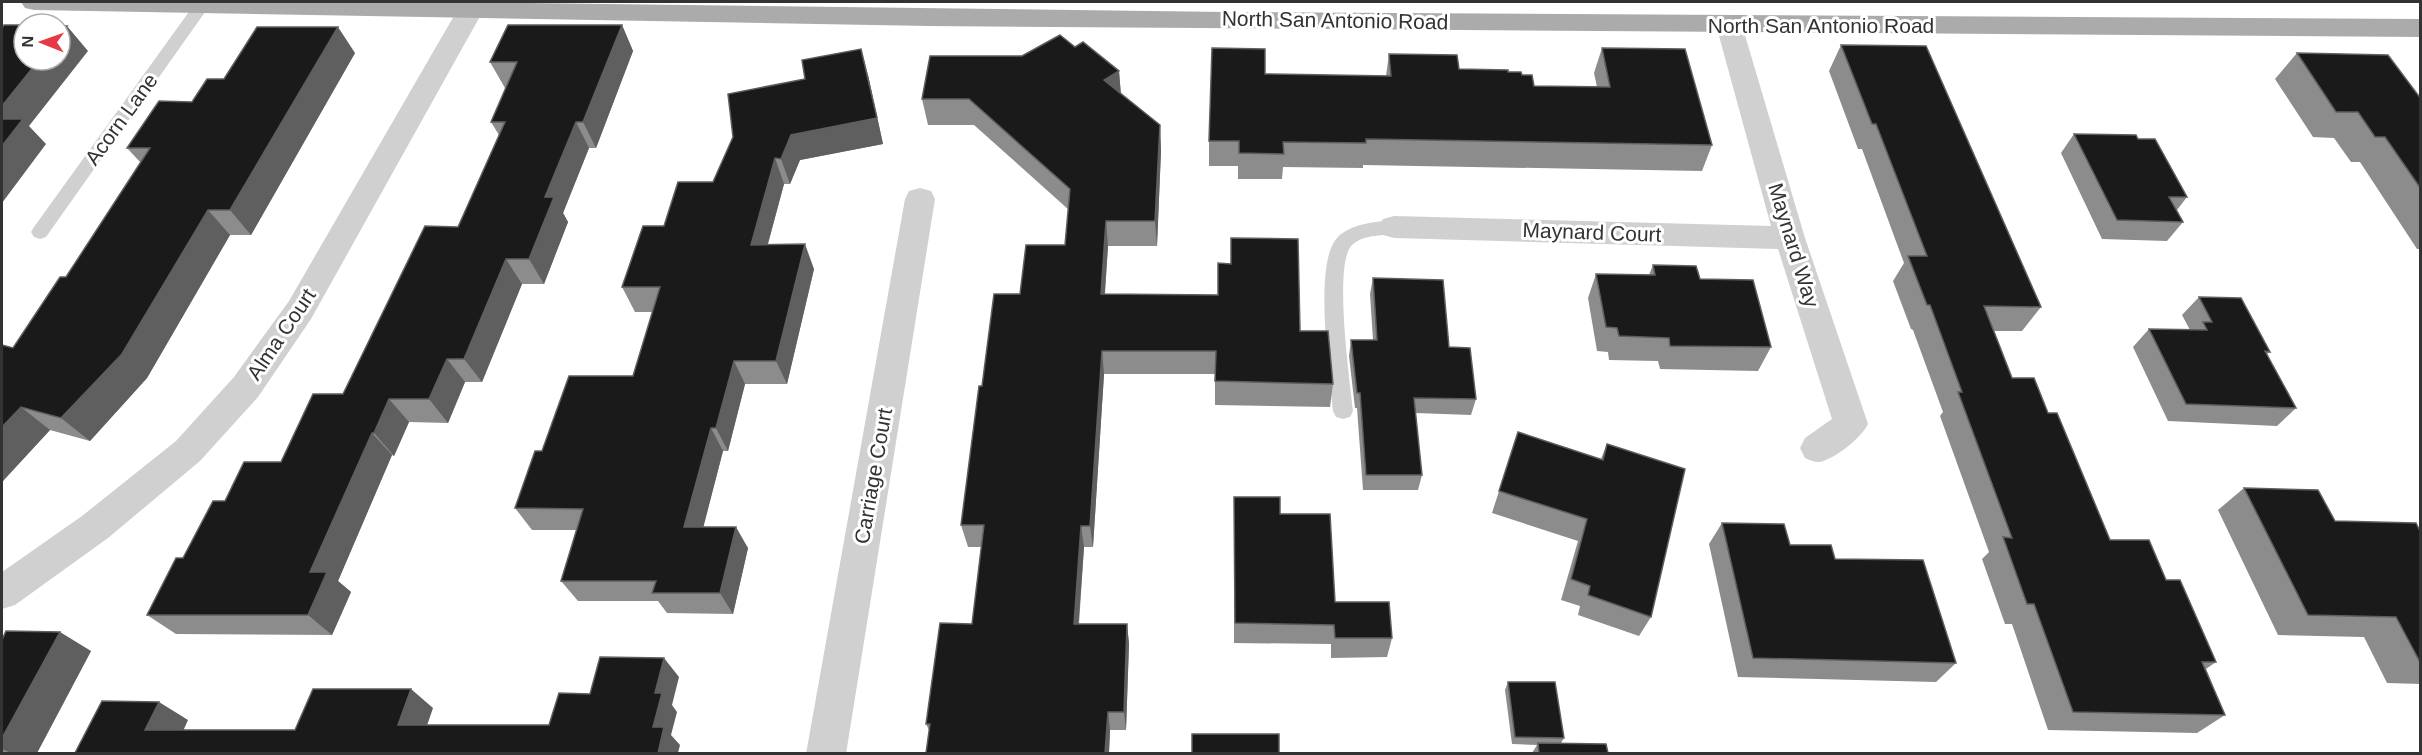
<svg xmlns="http://www.w3.org/2000/svg" width="2422" height="755" font-family="Helvetica,sans-serif">
	<style>
		.lines { fill: none; stroke-linecap: round; stroke-linejoin: round }
		.service { fill: #d0d0d0; fill-rule: evenodd }
		.minor { fill: #d0d0d0; fill-rule: evenodd }
		.primary { fill: #ababab; fill-rule: evenodd }
		.wall { fill: #8c8c8c }
		.shaded-wall { fill: #5f5f5f }
		.building { fill: #1a1a1a; stroke: #5f5f5f; stroke-width: 1.5 }
		.labels { text-anchor: middle; dominant-baseline: central; stroke-width: 6; stroke-linejoin: round; paint-order: stroke }
		.street-label { font-size: 21px; fill: #333; stroke: #fff }
	</style>
	<rect width="100%" height="100%" fill="#fff"/>
	<g class="lines">
		<g class="service">
			<polygon points="196,2 208,2 210,5 46,237 40,239 34,237 31,232 34,227"/>
			<path d="M1394,220l6,2 3,5 -3,5c-16,5 -35,1 -48,13 -19,18 -2,137 1,166l-3,6 -7,2 -7,-2 -3,-6c-3,-36 -20,-147 4,-173 14,-15 39,-16 57,-18z"/>
		</g>
		<g class="minor">
			<polygon points="462,2 488,2 311,319 258,397 200,461 108,538 15,605 2,609 2,572 82,516 176,441 234,377 289,301"/>
			<path d="M1729,16l9,3 4,6 63,213 63,186c-6,13 -34,36 -49,38 -5,0 -10,-2 -14,-4l-5,-10 5,-10 27,-19 -54,-170 -384,-11 -11,-3 -4,-8 4,-8 11,-3 377,10 -55,-201 4,-6z"/>
			<polygon points="920,188 931,191 935,199 846,754 806,754 905,199 909,191"/>
		</g>
		<polygon class="primary" points="21,2 449,2 1227,12 2420,19 2420,37 929,26 34,10 25,8"/>
	</g>
	<g class="wall">
		<polygon points="622,25 633,51 596,148 589,148 563,213 568,222 544,284 522,284 482,382 465,382 448,423 409,422 394,456 392,455 338,581 351,592 332,635 176,634 147,615 183,558 225,501 281,462 343,394 458,227 499,135 491,122 506,88 505,88 490,62"/>
		<polygon points="1841,45 2041,307 2022,331 1994,331 2012,378 2048,413 2110,540 2166,580 2216,662 2206,669 2225,715 2197,733 2048,730 2012,624 2005,624 1982,559 1989,552 1940,416 1943,412 1913,330 1911,329 1893,281 1904,263 1862,149 1858,149 1829,71"/>
		<polygon points="1075,47 1119,71 1121,94 1160,125 1161,151 1157,246 1108,246 1105,294 1300,331 1333,384 1330,407 1215,405 1215,374 1104,374 1093,547 1084,547 1079,624 1127,624 1129,644 1126,730 1110,730 1109,753 926,753 929,730 926,724 972,624 981,547 968,547 961,525 982,386 1020,294 1065,245 1069,210 974,125 928,125 922,99 1022,56"/>
		<polygon points="1602,48 1712,145 1702,171 1363,165 1363,168 1283,167 1282,179 1238,179 1238,166 1209,166 1209,141 1265,74 1386,76 1389,54 1459,69 1508,72 1522,75 1534,86 1597,87 1594,73"/>
		<polygon points="355,53 251,235 230,235 147,378 90,441 50,430 2,482 2,345 13,348 66,277 141,163 127,148 224,79"/>
		<polygon points="2297,53 2421,99 2421,249 2417,249 2360,162 2351,162 2334,138 2313,137 2275,79"/>
		<polygon points="868,75 883,144 800,160 790,184 784,184 768,244 814,269 787,384 745,384 728,451 723,451 703,527 748,548 733,614 667,613 658,601 578,601 561,581 576,530 532,530 515,508 542,451 633,376 653,312 635,312 622,287 664,226 713,182"/>
		<polygon points="2074,134 2138,139 2187,197 2177,210 2183,222 2167,241 2102,239 2061,153"/>
		<polygon points="1653,265 1700,279 1771,347 1758,371 1660,369 1658,361 1609,360 1608,352 1597,351 1588,298 1596,274 1649,275"/>
		<polygon points="1373,278 1449,347 1476,399 1471,415 1415,413 1422,475 1418,490 1363,490 1357,408 1355,408 1349,356 1351,340 1373,340 1370,294"/>
		<polygon points="2199,297 2270,352 2267,354 2296,408 2277,426 2168,421 2133,347 2149,329 2190,330 2182,315"/>
		<polygon points="1518,432 1601,459 1607,444 1651,617 1639,636 1578,615 1580,606 1561,600 1578,541 1492,513"/>
		<polygon points="2244,488 2335,521 2421,529 2421,684 2387,683 2364,637 2278,635 2218,510"/>
		<polygon points="1234,497 1280,514 1335,602 1392,638 1387,657 1331,658 1331,644 1234,643"/>
		<polygon points="1722,523 1790,545 1956,663 1936,682 1738,677 1709,544"/>
		<polygon points="2,640 91,651 37,753 2,753"/>
		<polygon points="1508,682 1564,738 1561,743 1608,753 1532,753 1537,745 1512,744 1505,690"/>
	</g>
	<g class="shaded-wall">
		<polygon points="622,25 633,51 596,148 583,122"/>
		<polygon points="67,26 88,51 29,126 46,144 2,203 2,106 39,60 60,60 60,34"/>
		<polygon points="338,27 355,53 251,235 230,210"/>
		<polygon points="861,49 868,75 883,144 800,160 790,184 781,159 791,135"/>
		<polygon points="1119,71 1121,97 1104,80"/>
		<polygon points="576,122 589,148 563,213 568,222 544,284 529,259 545,197"/>
		<polygon points="1160,125 1161,151 1157,246 1155,221"/>
		<polygon points="775,158 784,184 761,269 751,245"/>
		<polygon points="208,210 230,235 147,378 90,441 61,418"/>
		<polygon points="1106,221 1108,246 1103,318 1101,294"/>
		<polygon points="805,244 814,269 787,384 776,361"/>
		<polygon points="506,259 522,284 482,382 464,359"/>
		<polygon points="1102,351 1104,374 1093,547 1090,526"/>
		<polygon points="447,359 465,382 448,423 429,399"/>
		<polygon points="734,361 745,384 728,451 716,428"/>
		<polygon points="389,399 409,422 394,456 374,433"/>
		<polygon points="21,407 50,430 2,482 2,427"/>
		<polygon points="711,428 723,451 698,548 684,527"/>
		<polygon points="372,433 392,455 338,581 351,592 332,635 308,615 310,572"/>
		<polygon points="1081,526 1084,547 1077,644 1074,624"/>
		<polygon points="736,527 748,548 733,614 720,593"/>
		<polygon points="1127,624 1129,644 1126,730 1124,712"/>
		<polygon points="60,632 91,651 37,753 11,753 2,749 2,738"/>
		<polygon points="664,658 679,677 672,705 677,712 671,735 680,745 678,753 658,753 653,727 655,693"/>
		<polygon points="411,689 433,708 421,743 398,725"/>
		<polygon points="159,702 188,720 176,747 145,730"/>
		<polygon points="1108,712 1110,730 1109,753 1105,753"/>
	</g>
	<g class="building">
		<polygon points="4,25 24,25 24,60 39,60 2,106 2,28"/>
		<polygon points="508,25 622,25 583,122 576,122 545,197 554,197 529,259 506,259 464,359 447,359 429,399 389,399 374,433 372,433 310,572 327,572 308,615 147,615 176,558 183,558 213,501 225,501 244,462 281,462 313,394 343,394 425,226 458,227 505,122 491,122 517,62 490,62"/>
		<polygon points="60,26 67,26 60,34"/>
		<polygon points="257,27 338,27 230,210 208,210 122,354 61,418 21,407 2,427 2,345 13,348 60,277 66,277 150,148 127,148 159,101 192,102 207,79 224,79"/>
		<polygon points="1060,35 1075,47 1083,42 1119,71 1104,80 1160,125 1155,221 1106,221 1101,294 1218,295 1218,263 1231,264 1231,238 1298,239 1300,331 1328,331 1333,384 1215,381 1216,351 1102,351 1090,526 1081,526 1074,624 1127,624 1124,712 1108,712 1105,753 926,753 930,724 926,724 940,623 972,624 984,525 961,525 979,386 982,386 994,294 1020,294 1026,245 1065,245 1070,189 969,99 922,99 930,56 1022,56"/>
		<polygon points="1841,45 1926,46 2041,307 1984,306 2012,378 2034,378 2048,413 2057,413 2110,540 2149,540 2166,580 2180,580 2216,662 2202,662 2225,715 2073,712 2034,604 2027,604 2003,537 2012,538 1958,392 1962,392 1930,305 1927,305 1908,256 1927,256 1876,124 1872,124"/>
		<polygon points="1212,48 1265,49 1265,74 1391,76 1389,54 1457,55 1459,69 1508,70 1508,72 1521,72 1522,75 1532,75 1534,86 1610,87 1602,48 1685,49 1712,145 1366,139 1366,143 1283,142 1284,154 1239,153 1239,141 1209,141"/>
		<polygon points="861,49 877,118 791,135 781,159 775,158 751,245 805,244 776,361 734,361 716,428 711,428 684,527 736,527 720,593 652,593 656,581 561,581 583,509 515,508 535,451 542,451 569,376 633,376 660,287 622,287 643,226 664,226 678,182 713,182 733,137 728,94 805,79 802,60"/>
		<polygon points="2297,53 2388,55 2421,99 2421,189 2385,137 2375,137 2358,112 2336,112"/>
		<polygon points="2,119 23,119 2,146"/>
		<polygon points="2074,134 2136,135 2138,139 2155,139 2187,197 2169,197 2183,222 2117,220"/>
		<polygon points="1653,265 1696,266 1700,279 1753,280 1771,347 1670,346 1669,338 1619,336 1617,328 1606,327 1596,274 1655,275"/>
		<polygon points="1373,278 1443,280 1449,347 1470,348 1476,399 1414,398 1422,475 1366,475 1360,393 1357,393 1351,340 1377,340"/>
		<polygon points="2199,297 2241,298 2270,352 2265,351 2296,408 2186,404 2149,329 2207,330 2203,322 2212,322"/>
		<polygon points="1518,432 1603,460 1607,444 1685,469 1651,617 1588,595 1590,586 1571,579 1587,519 1499,491"/>
		<polygon points="2244,488 2318,490 2335,521 2416,523 2419,529 2421,529 2421,664 2396,617 2308,615"/>
		<polygon points="1234,497 1280,497 1280,514 1330,514 1335,602 1389,602 1392,638 1335,638 1334,625 1235,623"/>
		<polygon points="1722,523 1784,524 1790,545 1831,545 1835,559 1923,560 1956,663 1753,658"/>
		<polygon points="6,631 60,632 2,738 2,640"/>
		<polygon points="600,657 664,658 655,693 662,693 653,727 664,727 658,753 75,753 102,701 159,702 145,730 295,730 313,689 411,689 398,725 549,725 559,693 590,694"/>
		<polygon points="1508,682 1555,682 1564,738 1515,737"/>
		<rect x="1192" y="734" width="87" height="19"/>
		<polygon points="1538,743 1606,744 1608,753 1539,753"/>
	</g>
	<g class="labels">
		<g class="street-label">
			<text transform="translate(1335 20) rotate(1)">North San Antonio Road</text>
			<text x="1821" y="25">North San Antonio Road</text>
			<text transform="translate(121 119) rotate(-54)">Acorn Lane</text>
			<text transform="translate(1592 232) rotate(2)">Maynard Court</text>
			<text transform="translate(1794 245) rotate(73)">Maynard Way</text>
			<text transform="translate(281 334) rotate(-56)">Alma Court</text>
			<text transform="translate(873 476) rotate(-80)">Carriage Court</text>
		</g>
	</g>
	<rect width="2422" height="755" fill="none" stroke="#333333" stroke-width="6"/>
	<g transform="translate(42 42) rotate(271)"><circle r="28" fill="#ffffff" stroke="#adadad" stroke-width="1.5"/>
	<path d="M0-4.5L10 22L0 15L-10 22Z" fill="#e63946"/>
	<text y="-9" font-size="16" font-weight="bold" text-anchor="middle" fill="#333333">N</text>
	</g>
</svg>
